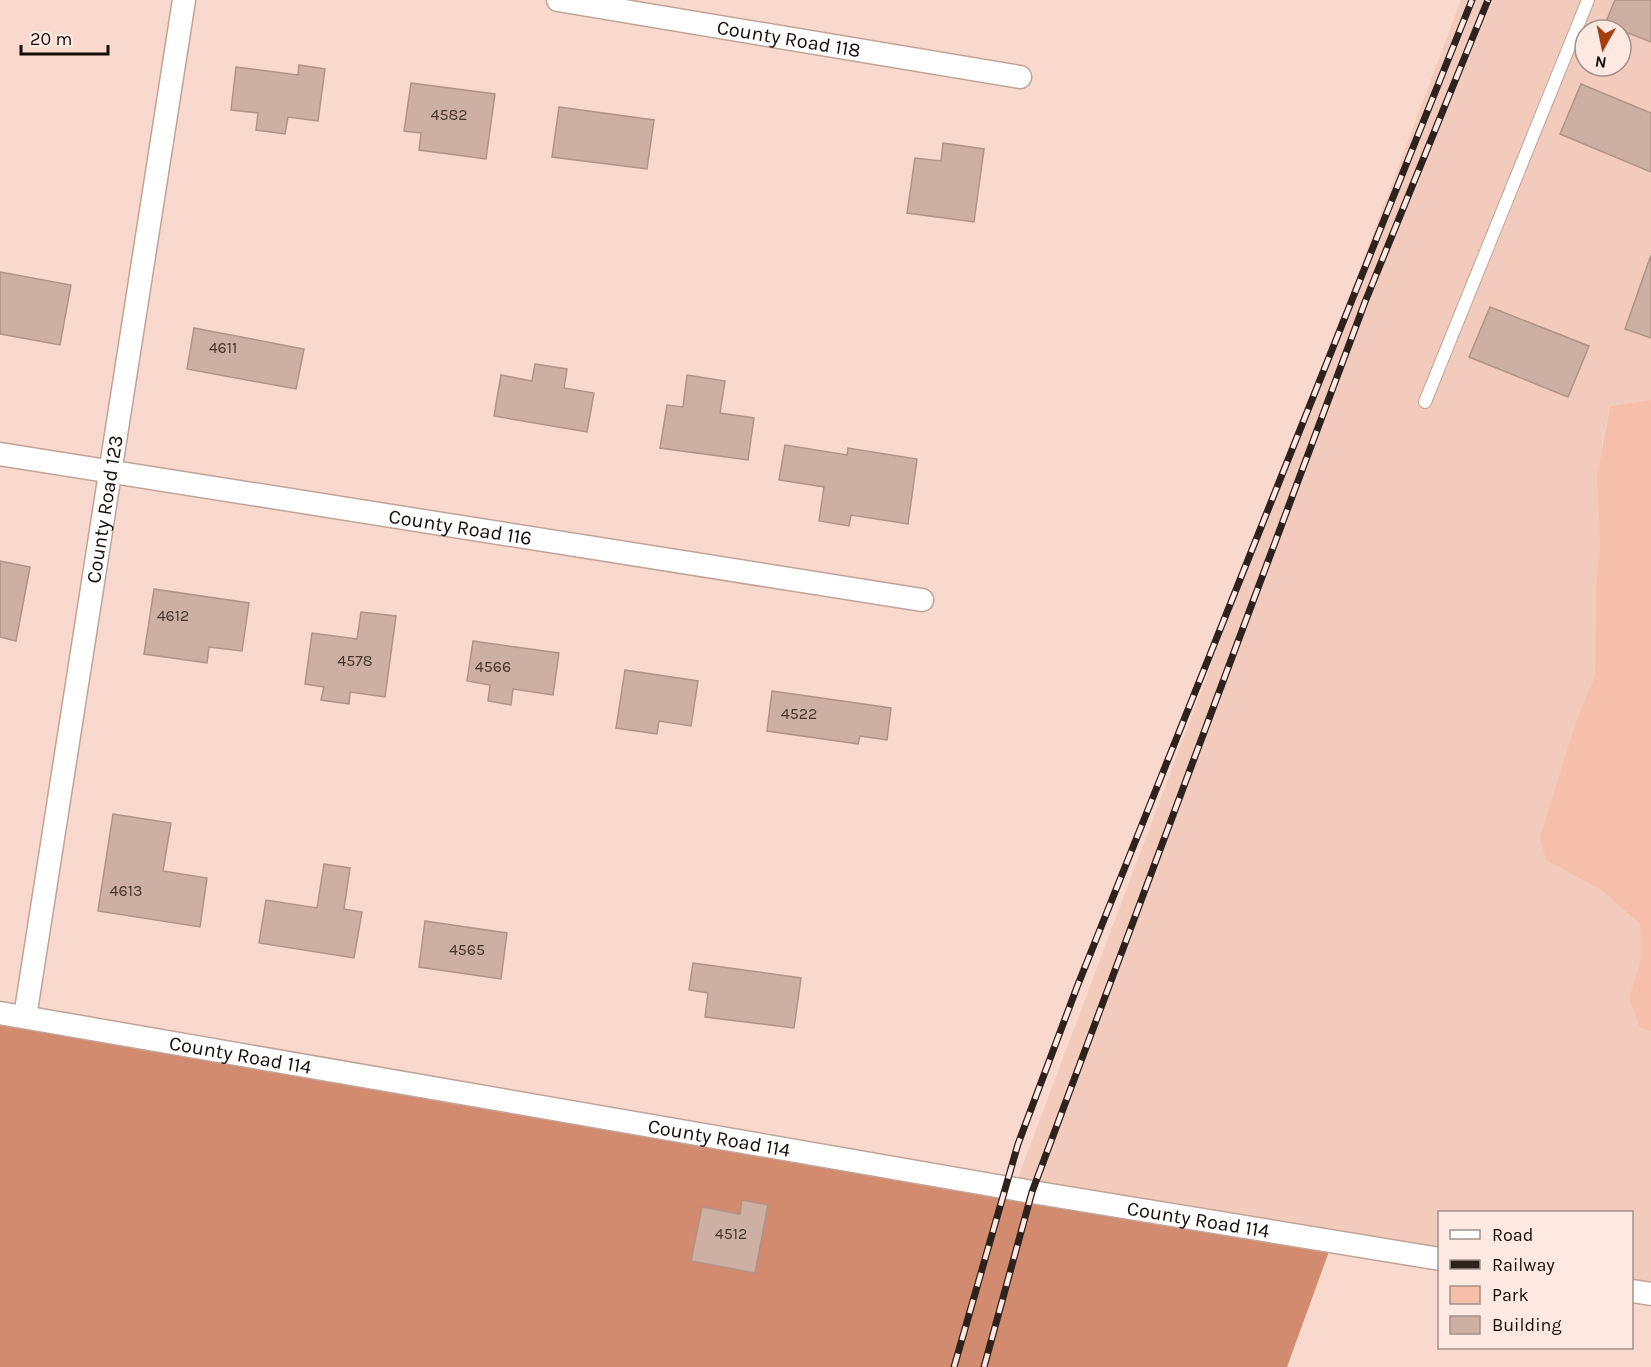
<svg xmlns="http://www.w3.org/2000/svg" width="1651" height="1367" font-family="Karla,sans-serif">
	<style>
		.built { fill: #f3cbbc; fill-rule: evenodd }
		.green { fill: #f5bfaa }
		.forest { fill: #d38b6f }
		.building { fill: #cdafa3; stroke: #b09286; stroke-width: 1.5 }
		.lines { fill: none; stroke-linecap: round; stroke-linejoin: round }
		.lane-casing { stroke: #c1a397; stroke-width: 14 }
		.street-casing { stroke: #c1a397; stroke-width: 25 }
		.lane { stroke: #fff; stroke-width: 12 }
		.street { stroke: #fff; stroke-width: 22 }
		.rail-casing { stroke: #2e221d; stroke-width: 7 }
		.rail { stroke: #fde9e2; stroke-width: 4.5; stroke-dasharray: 14; stroke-linecap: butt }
		.labels { text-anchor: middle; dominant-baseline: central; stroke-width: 5; stroke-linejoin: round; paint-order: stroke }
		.number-label { font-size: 16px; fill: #44352f }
		.street-label { font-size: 20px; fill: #160c08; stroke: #fde9e2 }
	</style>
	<rect width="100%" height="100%" fill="#f9d9cd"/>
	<path class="built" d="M1461,0h190v400l-41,6 -8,37 -2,100 -4,43 -1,89 -19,47 -30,138 55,30 39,34 1,35 -12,39 11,30 11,3v271l-19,-3v-87h-192l-1,54 -426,-75zM1585,30h36v36h-36z"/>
	<polygon class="green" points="1651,400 1651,1031 1640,1028 1629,998 1641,959 1640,924 1601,890 1546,860 1540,837 1576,722 1595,675 1596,586 1600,543 1597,477 1610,406"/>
	<polygon class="forest" points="0,1012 1331,1246 1287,1367 0,1367"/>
	<g class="building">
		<polygon points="1615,0 1651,0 1651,42 1605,24"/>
		<polygon points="299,65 325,69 318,121 288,117 285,134 256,130 258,113 231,110 236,67 298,75"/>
		<polygon points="411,83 495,94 486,159 419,150 421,133 404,131"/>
		<polygon points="1581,84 1651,113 1651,172 1560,134"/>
		<polygon points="559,107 654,120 647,169 552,157"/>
		<polygon points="943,143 984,149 974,222 907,213 915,158 941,161"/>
		<polygon points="1651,255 1651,338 1625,329"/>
		<polygon points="0,272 71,285 60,345 0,334"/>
		<polygon points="1490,307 1589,346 1568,397 1469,357"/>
		<polygon points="194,328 304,349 296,389 187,369"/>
		<polygon points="535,364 567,369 564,388 594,393 587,432 494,416 501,375 532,381"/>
		<polygon points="687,375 725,381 720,413 754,418 748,460 660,448 667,405 683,407"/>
		<polygon points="785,445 847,455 848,448 917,459 908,524 851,515 849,526 819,521 824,487 779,480"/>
		<polygon points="0,561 30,567 16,641 0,637"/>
		<polygon points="154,589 249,603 242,651 209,647 207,663 144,654"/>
		<polygon points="361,612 396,616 385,697 350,692 349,704 321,700 324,687 305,684 312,633 357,639"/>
		<polygon points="473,641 559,653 553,695 513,689 511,705 488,701 490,685 467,681"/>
		<polygon points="625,670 698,681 691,726 659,721 657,734 616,728"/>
		<polygon points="772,691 891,708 887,740 860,736 858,744 767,731"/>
		<polygon points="113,814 171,823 163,871 207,878 200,927 98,911"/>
		<polygon points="324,864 350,868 344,909 362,912 354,958 259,943 266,900 317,908"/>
		<polygon points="425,921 507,933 501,979 419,967"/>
		<polygon points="693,963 801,978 794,1028 705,1017 708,993 689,990"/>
		<polygon points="742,1200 768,1205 755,1273 691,1261 702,1207 740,1214"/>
	</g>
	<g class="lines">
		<defs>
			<polyline id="lane" points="1425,402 1588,0"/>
			<g id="street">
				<path id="s1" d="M558,0l462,77"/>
				<path id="s2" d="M0,454l922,146"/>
				<path id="s3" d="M0,1013l1032,179 408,67"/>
				<path id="s4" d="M25,1017l159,-1017"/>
				<polyline points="1632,1291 1651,1294"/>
			</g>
		</defs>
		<use href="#lane" class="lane-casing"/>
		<use href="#street" class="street-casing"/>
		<use href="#lane" class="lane"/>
		<use href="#street" class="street"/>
		<defs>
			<g id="rail">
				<polyline points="954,1367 1018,1144 1077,987 1472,0"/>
				<polyline points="984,1367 1032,1192 1365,302 1488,0"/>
			</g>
		</defs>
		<use href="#rail" class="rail-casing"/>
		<use href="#rail" class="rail"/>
	</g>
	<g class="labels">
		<g class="number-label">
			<text x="449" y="114">4582</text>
			<text x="223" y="347">4611</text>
			<text x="173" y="615">4612</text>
			<text x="355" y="660">4578</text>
			<text x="493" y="666">4566</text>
			<text x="799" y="713">4522</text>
			<text x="126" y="890">4613</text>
			<text x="467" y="949">4565</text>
			<text x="731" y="1233">4512</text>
		</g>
		<g class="street-label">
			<text stroke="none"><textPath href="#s1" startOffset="234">County Road 118</textPath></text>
			<text stroke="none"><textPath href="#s4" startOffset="514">County Road 123</textPath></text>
			<text stroke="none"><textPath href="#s2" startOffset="466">County Road 116</textPath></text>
			<text stroke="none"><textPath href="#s3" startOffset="244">County Road 114</textPath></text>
			<text stroke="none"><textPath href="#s3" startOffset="730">County Road 114</textPath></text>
			<text stroke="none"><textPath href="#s3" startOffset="1216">County Road 114</textPath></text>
		</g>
	</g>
	<rect x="1438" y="1211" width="195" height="138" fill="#fde9e2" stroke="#a1918b" stroke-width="1.5"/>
	<rect x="1450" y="1230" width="30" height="9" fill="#ffffff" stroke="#a1918b" stroke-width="1.5"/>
	<text x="1492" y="1241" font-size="18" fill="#160c08">Road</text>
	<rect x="1450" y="1260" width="30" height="9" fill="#2e221d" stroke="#a1918b" stroke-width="1.5"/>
	<text x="1492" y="1271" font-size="18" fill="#160c08">Railway</text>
	<rect x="1450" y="1286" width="30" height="18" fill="#f5bfaa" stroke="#a1918b" stroke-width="1.5"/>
	<text x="1492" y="1301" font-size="18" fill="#160c08">Park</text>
	<rect x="1450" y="1316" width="30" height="18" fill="#cdafa3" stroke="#a1918b" stroke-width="1.5"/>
	<text x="1492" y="1331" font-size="18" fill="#160c08">Building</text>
	<g transform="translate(1603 48) rotate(189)"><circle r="28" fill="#fde9e2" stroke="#a1918b" stroke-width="1.5"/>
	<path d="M0-4.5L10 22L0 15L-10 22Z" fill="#a33f0c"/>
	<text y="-9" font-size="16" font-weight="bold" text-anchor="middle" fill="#160c08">N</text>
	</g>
	<path d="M21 45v9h87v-9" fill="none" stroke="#160c08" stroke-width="3"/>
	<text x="30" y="45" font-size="18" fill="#160c08" stroke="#fde9e2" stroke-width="4.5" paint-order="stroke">20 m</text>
</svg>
